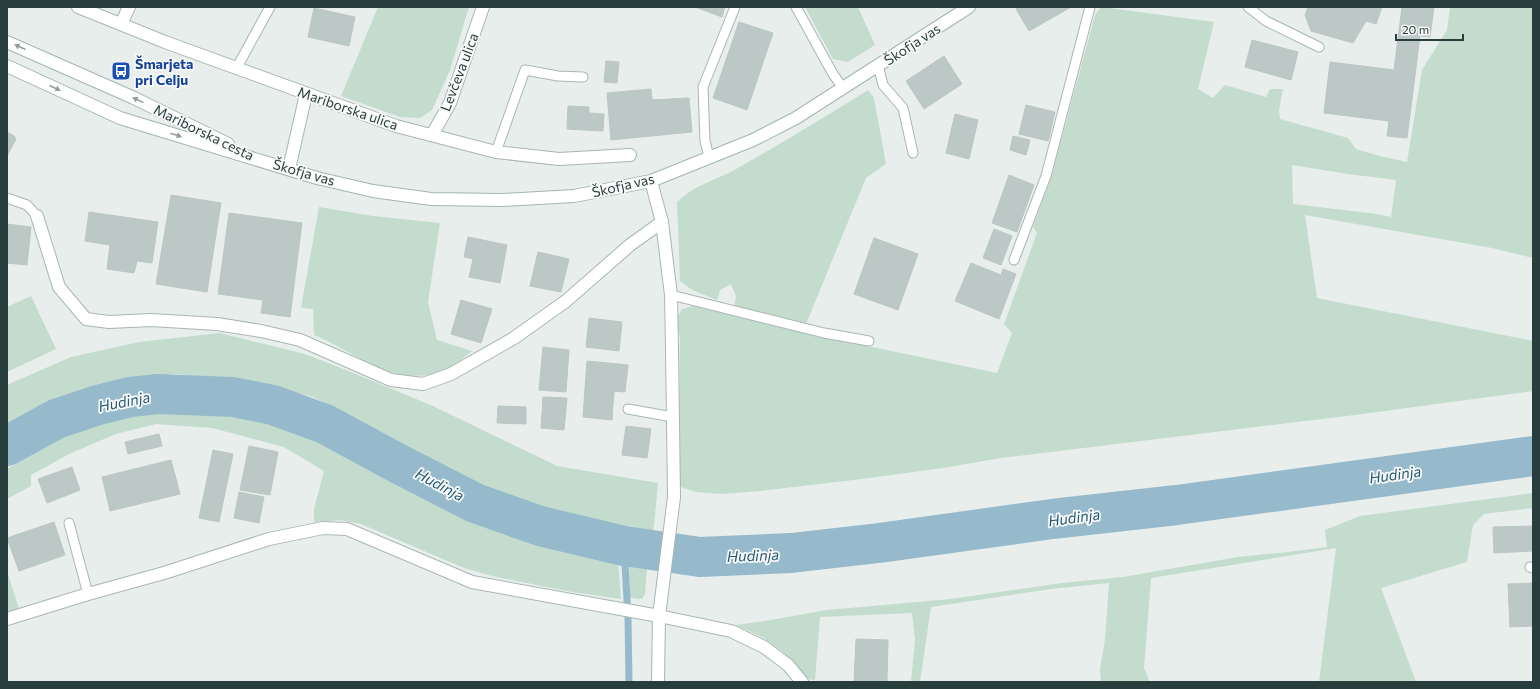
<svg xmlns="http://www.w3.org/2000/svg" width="1540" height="689" font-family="Commissioner,sans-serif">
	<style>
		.green { fill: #c3dcce; fill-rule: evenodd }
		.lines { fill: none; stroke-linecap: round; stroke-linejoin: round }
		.stream { stroke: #96bacb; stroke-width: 7 }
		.river { stroke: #96bacb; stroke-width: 40 }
		.building { fill: #bcc8c5; stroke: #bac7c4 }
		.service-casing { stroke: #aab6b4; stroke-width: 11 }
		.minor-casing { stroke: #aab6b4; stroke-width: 14 }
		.secondary-casing { stroke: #a3b5b2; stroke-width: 14 }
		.service { stroke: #fff; stroke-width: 9 }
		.minor { stroke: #fff; stroke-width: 12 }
		.secondary { stroke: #fff; stroke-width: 12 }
		.oneway { fill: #939e9e }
		.labels { text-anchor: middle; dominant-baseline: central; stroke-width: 3.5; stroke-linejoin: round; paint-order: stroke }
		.street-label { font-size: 14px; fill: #273e3c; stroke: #f7faf9 }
		.transit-label { font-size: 14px; font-weight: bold; fill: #164399; stroke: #f7faf9; text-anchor: start }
		.water-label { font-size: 15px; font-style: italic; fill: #285a74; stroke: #f7faf9 }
	</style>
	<rect width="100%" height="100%" fill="#e7eeec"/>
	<g class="green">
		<polygon points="378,7 469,7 450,70 432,110 420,118 400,117 341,96"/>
		<polygon points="805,7 858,7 875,45 848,62 833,59"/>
		<path d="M1101,7l113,15 -16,67 15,9 12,-13 41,12 4,-8h13l-4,21 1,9 68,19 8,11 24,7 27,6 15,-92 25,-40 3,-23h83v251l-41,-10 -187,-33 12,83 216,43v50l-178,24 -354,43 -58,10 -81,11 -102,12 -38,3 -26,-2 -18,-6 2,-147 -3,-21 5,-9 11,-3 136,32 168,35 15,-40 -8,-9 33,-91 -4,-6 18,-49 44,-163zM1292,165l56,9 48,6 -5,37 -14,-3 -84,-10z"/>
		<path d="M868,90l6,8 12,66 -20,14 -60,146 -72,-17 2,-11 -5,-12 -11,6 -3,10 -25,-10 -12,-9 -3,-79c17,-17 40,-22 61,-34 44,-25 87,-51 130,-78z"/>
		<path d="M319,207l54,9 67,7 -12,79 9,38 35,11c-8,6 -17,15 -27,19 -51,20 -87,-17 -131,-35l-1,-26 -12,-1z"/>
		<polygon points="31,296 56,349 7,372 7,307"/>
		<polygon points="220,333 305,354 346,370 433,406 557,466 658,483 653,536 546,515 479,493 407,454 340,410 313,397 265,384 175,374 141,378 100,389 55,405 7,426 7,385 71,357 139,342"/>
		<path d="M184,408l52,3 36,7 44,16 79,46 71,38 69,25 83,18 3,38 -49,-7 -80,-16 -28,-8 -103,-44 -21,-4 -26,2v-13l10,-38 -40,-24 -72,-19 -56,-4 -40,10 -45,19 -40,22v11l-24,13v-30c30,-17 69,-42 101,-51 25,-6 51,-7 76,-10z"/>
		<polygon points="1533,493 1533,508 1484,514 1473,525 1467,562 1381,588 1416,682 1319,682 1336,548 1151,578 1144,668 1150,682 1101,682 1100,669 1105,639 1109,583 1051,589 931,607 920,682 911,682 915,640 912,613 820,617 815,680 808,679 782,651 762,637 735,625 765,621 827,610 951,599 1062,583 1123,577 1238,557 1288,552 1327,547 1325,530 1360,516"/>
		<polygon points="629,564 647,568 645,594 642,599 630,598"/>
		<polygon points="7,571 20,612 7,615"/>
	</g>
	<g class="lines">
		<polyline class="stream" points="624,546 628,618 629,682"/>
		<polyline class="river" points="7,446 56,419 98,405 130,397 158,394 233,397 273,405 325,424 397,463 475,503 540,526 624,546 700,557 791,553 879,543 1052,519 1177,505 1533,456"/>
	</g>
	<g class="building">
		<polygon points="695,7 725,7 722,17"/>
		<polygon points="1019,7 1071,7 1029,31 1016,9"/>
		<polygon points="1308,7 1382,7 1376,24 1366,21 1353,43 1311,31 1305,15"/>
		<polygon points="1402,7 1434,7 1430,37 1420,36 1407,138 1387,136 1389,121 1324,113 1330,62 1394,70"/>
		<polygon points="314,8 355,17 349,46 308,37"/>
		<polygon points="739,22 773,33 747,110 713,98"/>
		<polygon points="1252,40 1298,52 1291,80 1245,67"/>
		<polygon points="944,56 962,84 924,109 906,81"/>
		<polygon points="606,61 619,62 617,83 604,82"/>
		<polygon points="651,89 652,100 689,98 692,132 611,140 607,93"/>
		<polygon points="1026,105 1055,112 1048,141 1019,134"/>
		<polygon points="568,106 589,107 589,113 604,114 603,131 567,129"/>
		<polygon points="955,114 978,120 969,159 946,153"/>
		<polygon points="7,132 14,136 16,139 7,156"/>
		<polygon points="1013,136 1030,140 1026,155 1010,150"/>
		<polygon points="1009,175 1034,185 1017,232 992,223"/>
		<polygon points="171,195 221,203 207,292 156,284"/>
		<polygon points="89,212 158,222 152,263 137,261 134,273 107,269 110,245 85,241"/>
		<polygon points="229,213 302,223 290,317 261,313 263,300 218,294"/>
		<polygon points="7,224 31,227 27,265 7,263"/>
		<polygon points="994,229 1012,236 1001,265 983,258"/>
		<polygon points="468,237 507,245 500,283 469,277 473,259 464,257"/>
		<polygon points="874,238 918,254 898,310 854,294"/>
		<polygon points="538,252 569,259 561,292 530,286"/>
		<polygon points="971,263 1001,275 1003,269 1016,274 999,319 955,301"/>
		<polygon points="461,300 492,309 481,343 451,334"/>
		<polygon points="589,318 622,322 619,351 586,347"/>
		<polygon points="543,347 569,350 566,392 539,390"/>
		<polygon points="587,361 628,365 625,392 614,391 612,420 583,417"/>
		<polygon points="543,397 567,398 564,430 541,428"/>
		<polygon points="498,406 526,407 526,424 497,423"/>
		<polygon points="626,426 651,429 647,458 622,455"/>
		<polygon points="159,434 162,446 128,454 125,442"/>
		<polygon points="249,446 278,452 270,495 240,490"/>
		<polygon points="213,450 233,454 219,522 199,518"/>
		<polygon points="171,460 180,494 110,511 102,477"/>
		<polygon points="72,467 80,490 47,503 38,479"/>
		<polygon points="239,492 264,497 259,523 234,518"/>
		<polygon points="54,522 65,555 19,571 7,538"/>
		<polygon points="1533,526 1533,551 1494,553 1493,527"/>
		<polygon points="1533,583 1533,626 1510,627 1508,584"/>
		<polygon points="856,639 888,640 887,682 854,682"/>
	</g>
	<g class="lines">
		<defs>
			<g id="service">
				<polyline points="796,7 833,74 843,88"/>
				<polyline points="1248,7 1266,21 1319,47"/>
				<polyline points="878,65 883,85 903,108 913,153"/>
				<polyline points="236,69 270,7"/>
				<polyline points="496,152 525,70 558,76 583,77"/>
				<polyline points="709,157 705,141 703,87 735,7"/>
				<polyline points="7,198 27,205 37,216"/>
				<polyline points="1014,260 1046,176 1090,7"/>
				<polyline points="671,295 824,333 869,341"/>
				<polyline points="628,409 673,417"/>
				<polyline points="69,523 88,594"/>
				<polyline points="1530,567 1533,568"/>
			</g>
			<g id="minor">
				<polyline points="78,7 165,42 396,126 496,152 559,159 630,155"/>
				<polyline points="121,24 129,7"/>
				<polyline points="432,135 450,103 483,7"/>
				<polyline points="289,169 306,94"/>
				<polyline points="651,181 662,222 671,295 672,349 674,497 659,616 658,682"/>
				<polyline points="37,216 59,287 86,319 109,322 151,320 217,324 261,331 300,340 391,380 423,384 451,374 514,338 566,301 630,245 662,222"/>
				<polyline points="7,619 88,594 164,573 269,539 323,528 347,529 472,582 659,616 731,631 764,647 788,665 802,682"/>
			</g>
			<g id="secondary">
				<polyline points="7,42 134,98 228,144"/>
				<polyline points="7,66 120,118 317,178 373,191 431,199 503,200 574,196 651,181 753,140 796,118 969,7"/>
			</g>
		</defs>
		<use href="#service" class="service-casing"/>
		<use href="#minor" class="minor-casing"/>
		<use href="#secondary" class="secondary-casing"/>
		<use href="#service" class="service"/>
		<use href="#minor" class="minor"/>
		<use href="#secondary" class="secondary"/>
	</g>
	<defs><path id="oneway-solid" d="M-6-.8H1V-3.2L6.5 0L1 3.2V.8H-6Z"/></defs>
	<g class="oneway">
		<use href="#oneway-solid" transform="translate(20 47) rotate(-156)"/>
		<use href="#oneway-solid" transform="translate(55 88) rotate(25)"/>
		<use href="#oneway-solid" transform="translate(138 100) rotate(-154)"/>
		<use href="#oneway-solid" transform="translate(176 135) rotate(17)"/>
	</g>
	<defs>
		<symbol id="bus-square" viewBox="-11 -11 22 22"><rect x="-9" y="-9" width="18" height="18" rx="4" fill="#1a4fb4" stroke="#f7faf9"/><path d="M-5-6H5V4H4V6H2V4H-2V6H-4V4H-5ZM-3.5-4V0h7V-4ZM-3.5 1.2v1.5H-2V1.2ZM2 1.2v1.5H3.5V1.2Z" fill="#fff"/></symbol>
	</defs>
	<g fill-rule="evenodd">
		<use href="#bus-square" x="110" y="60" width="22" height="22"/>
	</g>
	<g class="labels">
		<g class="street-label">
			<text transform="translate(912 44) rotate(-33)">Škofja vas</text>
			<text transform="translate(459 72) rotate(-69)">Levčeva ulica</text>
			<text transform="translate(348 108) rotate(19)">Mariborska ulica</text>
			<text transform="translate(204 132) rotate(26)">Mariborska cesta</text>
			<text transform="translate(304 172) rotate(16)">Škofja vas</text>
			<text transform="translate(623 185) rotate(-13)">Škofja vas</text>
		</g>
		<g class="transit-label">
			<text x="135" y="63">Šmarjeta<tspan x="135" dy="16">pri Celju</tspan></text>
		</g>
		<g class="water-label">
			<text transform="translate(124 401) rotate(-11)">Hudinja</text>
			<text transform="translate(1395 474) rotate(-8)">Hudinja</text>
			<text transform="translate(440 484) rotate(28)">Hudinja</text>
			<text transform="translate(1074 517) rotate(-8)">Hudinja</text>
			<text transform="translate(753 555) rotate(-2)">Hudinja</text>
		</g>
	</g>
	<rect width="1540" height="689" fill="none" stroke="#273e3c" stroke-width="16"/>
	<path d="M1396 34v6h67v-6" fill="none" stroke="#273e3c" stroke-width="2"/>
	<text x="1402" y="34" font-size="12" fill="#273e3c" stroke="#f7faf9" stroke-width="3" paint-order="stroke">20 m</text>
</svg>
